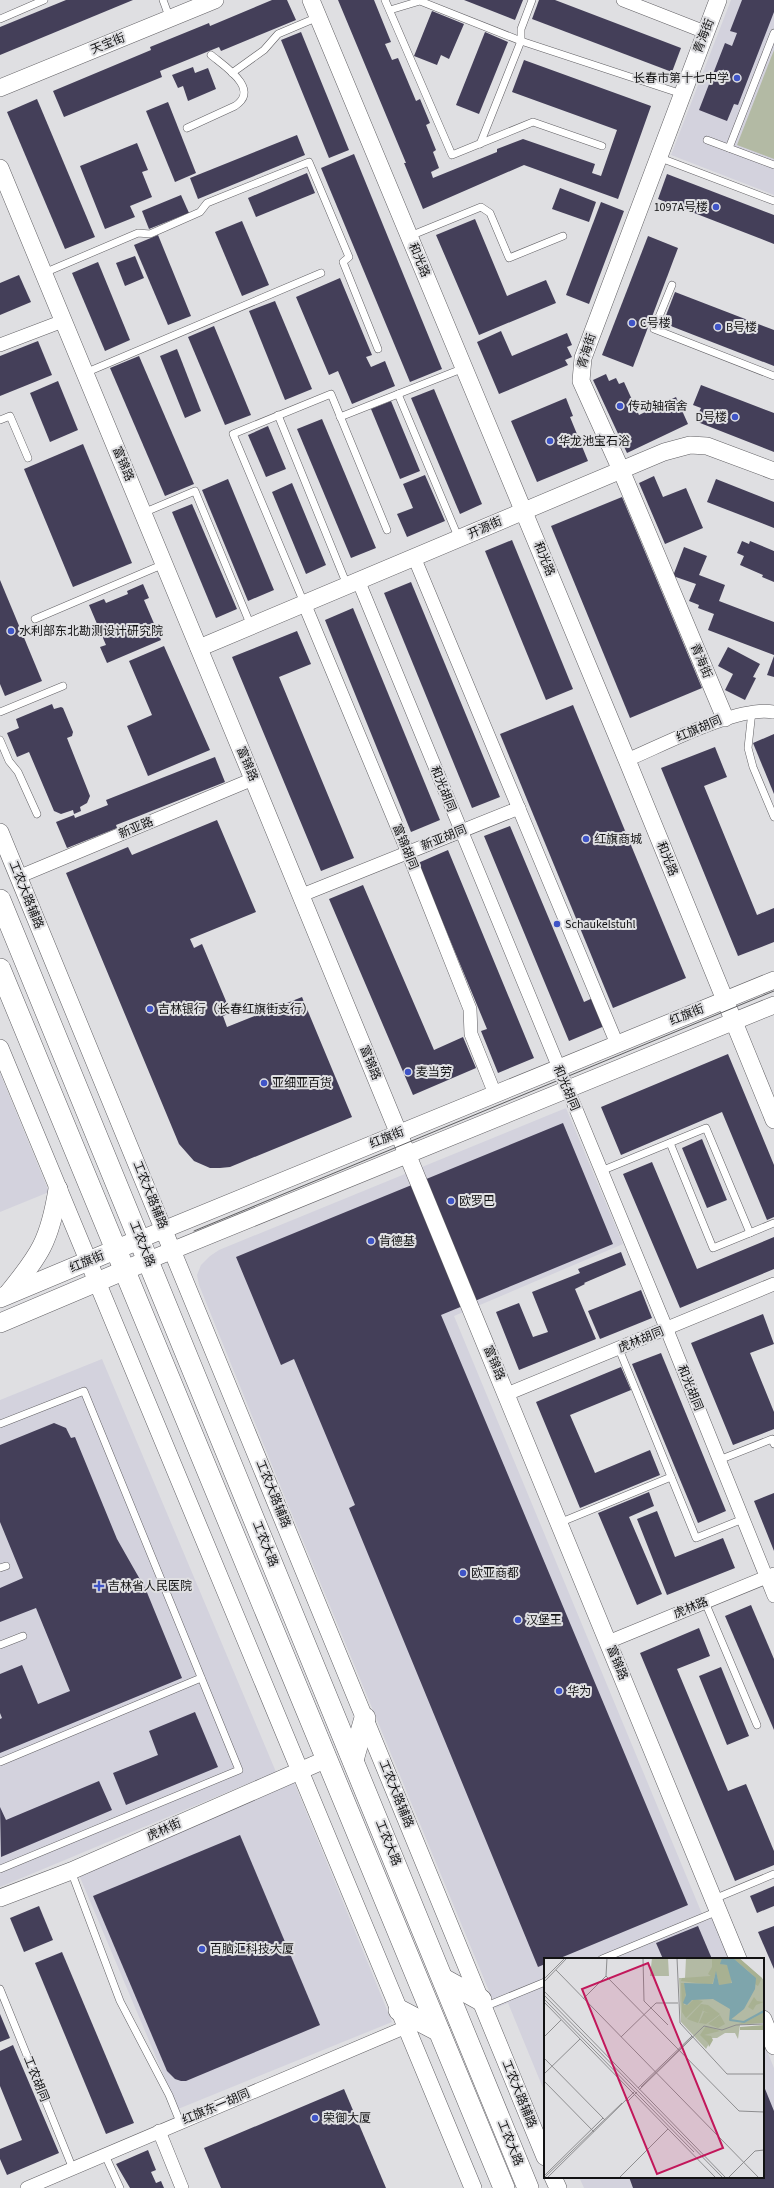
<svg xmlns="http://www.w3.org/2000/svg" width="774" height="2188" font-family="'Source Sans 3','Noto Sans SC',sans-serif">
	<style>
		.built { fill: #d3d2dd }
		.green { fill: #b3baa4 }
		.building { fill: #443f59 }
		.lines { fill: none; stroke-linecap: round; stroke-linejoin: round }
		.service-casing { stroke: #605f63; stroke-width: 8 }
		.minor-casing { stroke: #605f63; stroke-width: 14 }
		.tertiary-casing { stroke: #605f63; stroke-width: 18 }
		.secondary-casing { stroke: #605f63; stroke-width: 20 }
		.primary-casing { stroke: #605f63; stroke-width: 22 }
		.service { stroke: #fff; stroke-width: 7 }
		.minor { stroke: #fff; stroke-width: 13 }
		.tertiary { stroke: #fff; stroke-width: 17 }
		.secondary { stroke: #fff; stroke-width: 19 }
		.primary { stroke: #fff; stroke-width: 21 }
		.tram { stroke: #5d5d5f; stroke-width: 1 }
		.poi-dot { fill: #3f54c7; stroke: #dfdfe2; stroke-width: 1.5 }
		.labels { text-anchor: middle; dominant-baseline: central; stroke-width: 4; stroke-linejoin: round; paint-order: stroke }
		.street-label { font-size: 12px; fill: #121213; stroke: #dfdfe2 }
		.poi-label { font-size: 12px; fill: #121213; stroke: #dfdfe2; text-anchor: start }
		.inset-river { fill: none; stroke: #7ea5ac; stroke-width: 2 }
		.inset-road { fill: none; stroke: #8d8d8f; stroke-width: 1 }
		.view { fill: #c2185b; fill-opacity: 0.15; stroke: #c2185b; stroke-width: 2 }
		.inset-edge { fill: none; stroke: #121213; stroke-width: 2 }
	</style>
	<rect width="100%" height="100%" fill="#dfdfe2"/>
	<g class="built">
		<polygon points="731,0 774,0 774,195 671,155"/>
		<polygon points="0,1073 49,1192 0,1212"/>
		<polygon points="566,1108 623,1244 454,1316 705,1921 713,1918 729,1959 545,1959 545,2093 508,2003 496,2008 282,1490 199,1285 197,1275 201,1265 210,1256 219,1250"/>
		<polygon points="102,1359 276,1772 0,1887 0,1400"/>
		<polygon points="294,1782 392,2022 178,2109 79,1875"/>
		<polygon points="763,2041 774,2068 774,2188 584,2188 579,2177 763,2177"/>
	</g>
	<polygon class="green" points="774,50 774,159 737,145"/>
	<g class="building">
		<polygon points="66,0 133,0 0,55 0,27"/>
		<polygon points="272,0 287,0 296,20 221,51 219,47 160,71 162,77 64,117 53,91 151,50 150,47 209,23 210,26"/>
		<polygon points="338,0 374,0 391,42 385,44 392,60 398,58 416,101 420,99 430,123 426,125 436,150 433,152 439,168 431,172 433,178 497,152 497,149 523,139 595,164 592,173 601,176 617,130 512,92 524,60 651,106 618,199 524,165 423,209 404,163 406,163"/>
		<polygon points="464,0 523,0 515,20"/>
		<polygon points="539,0 555,0 681,48 672,72 532,19"/>
		<polygon points="742,0 774,0 774,12 738,105 734,104 727,121 699,110 725,43 732,46 737,33 730,31"/>
		<polygon points="432,11 464,24 449,59 441,55 437,65 414,56"/>
		<polygon points="301,32 349,150 329,158 281,40"/>
		<polygon points="485,32 508,42 479,114 456,105"/>
		<polygon points="193,67 195,73 208,68 216,89 188,101 183,86 178,88 172,75"/>
		<polygon points="37,99 95,237 65,249 7,112"/>
		<polygon points="168,102 196,173 175,182 146,111"/>
		<polygon points="297,135 305,155 198,199 190,178"/>
		<polygon points="137,143 148,170 142,172 152,197 130,206 135,217 105,229 80,166"/>
		<polygon points="354,154 442,369 410,382 321,168"/>
		<polygon points="307,173 315,193 256,217 248,198"/>
		<polygon points="667,174 774,215 774,244 658,199"/>
		<polygon points="560,188 596,202 589,222 552,209"/>
		<polygon points="181,195 189,213 149,229 142,211"/>
		<polygon points="601,202 624,211 589,304 566,295"/>
		<polygon points="475,219 507,296 546,280 556,303 479,335 436,235"/>
		<polygon points="242,221 269,285 242,296 215,232"/>
		<polygon points="158,235 191,316 168,325 134,245"/>
		<polygon points="648,236 678,248 633,367 602,355"/>
		<polygon points="135,256 144,278 125,286 116,263"/>
		<polygon points="98,262 130,340 105,351 72,273"/>
		<polygon points="19,275 31,302 0,315 0,283"/>
		<polygon points="340,278 372,355 366,357 371,367 385,361 395,386 352,404 338,371 329,375 296,297"/>
		<polygon points="675,292 774,330 774,366 663,323"/>
		<polygon points="275,301 312,389 285,400 249,311"/>
		<polygon points="214,326 251,415 225,425 188,337"/>
		<polygon points="501,331 512,356 567,333 572,345 567,347 572,357 565,360 568,365 499,394 477,342"/>
		<polygon points="38,341 52,375 0,396 0,356"/>
		<polygon points="177,349 201,411 185,418 160,356"/>
		<polygon points="139,356 194,484 165,496 110,368"/>
		<polygon points="606,374 609,381 616,378 619,384 624,382 639,415 676,397 688,424 627,453 593,380"/>
		<polygon points="58,381 78,430 50,442 30,393"/>
		<polygon points="701,385 774,413 774,452 695,421 701,408 693,405"/>
		<polygon points="434,389 482,504 460,514 411,398"/>
		<polygon points="566,398 573,416 570,417 588,461 537,482 511,421"/>
		<polygon points="391,401 420,471 400,479 371,409"/>
		<polygon points="322,419 376,548 351,558 297,429"/>
		<polygon points="268,426 286,469 266,477 248,435"/>
		<polygon points="83,444 132,563 73,587 24,469"/>
		<polygon points="425,475 445,521 407,537 397,514 413,508 403,484"/>
		<polygon points="654,476 663,497 686,488 703,528 665,544 639,483"/>
		<polygon points="228,479 274,590 248,601 202,490"/>
		<polygon points="716,479 774,502 774,528 707,502"/>
		<polygon points="292,483 326,565 306,574 272,492"/>
		<polygon points="622,497 702,688 630,718 551,526"/>
		<polygon points="192,504 237,609 216,618 172,512"/>
		<polygon points="512,540 573,689 546,700 485,551"/>
		<polygon points="742,541 749,544 750,541 774,551 774,582 762,577 763,575 740,565 744,556 737,553"/>
		<polygon points="684,547 707,556 699,575 725,585 719,601 774,622 774,655 708,630 714,614 698,608 699,605 689,601 696,584 673,576"/>
		<polygon points="0,580 42,681 5,696 0,684"/>
		<polygon points="411,582 500,797 472,808 384,593"/>
		<polygon points="143,584 149,598 144,600 161,640 107,663 100,647 106,645 89,605 104,599 106,603 128,594 127,591"/>
		<polygon points="353,608 440,820 411,832 325,620"/>
		<polygon points="297,631 311,664 279,677 354,858 321,871 232,657"/>
		<polygon points="164,646 210,750 148,776 127,726 152,715 129,661"/>
		<polygon points="728,647 760,664 753,677 756,678 745,700 725,690 733,674 718,666"/>
		<polygon points="774,656 774,677 767,675"/>
		<polygon points="52,704 54,709 61,707 63,708 73,732 72,736 67,738 90,796 87,803 80,807 81,811 74,814 73,810 61,814 54,811 29,752 17,757 7,733 19,728 16,719"/>
		<polygon points="573,705 686,978 613,1008 500,734"/>
		<polygon points="774,734 774,794 753,743"/>
		<polygon points="715,747 727,777 704,786 757,915 774,908 774,942 738,956 661,768"/>
		<polygon points="215,757 225,782 116,825 117,828 67,848 56,822 74,815 75,818 108,805 106,800"/>
		<polygon points="217,820 256,912 190,939 194,948 202,944 231,1013 223,1016 227,1027 302,997 352,1117 230,1167 220,1168 210,1168 194,1161 179,1144 66,873 128,847 132,855"/>
		<polygon points="510,826 584,1002 595,997 607,1025 569,1041 484,836"/>
		<polygon points="448,850 534,1058 498,1073 481,1031 487,1029 418,863"/>
		<polygon points="363,885 434,1050 463,1037 476,1068 413,1095 329,899"/>
		<polygon points="728,1054 774,1165 774,1217 767,1220 722,1112 621,1155 601,1107"/>
		<polygon points="563,1123 613,1244 441,1315 688,1905 558,1959 545,1959 545,1964 538,1967 349,1508 355,1505 294,1359 281,1365 236,1257"/>
		<polygon points="702,1139 727,1200 707,1208 682,1148"/>
		<polygon points="652,1162 697,1269 774,1237 774,1269 680,1308 623,1174"/>
		<polygon points="621,1252 626,1265 584,1283 585,1284 575,1289 596,1339 519,1370 496,1312 519,1303 533,1337 548,1332 532,1292 580,1273 578,1269"/>
		<polygon points="641,1290 652,1318 600,1339 588,1311"/>
		<polygon points="763,1314 774,1344 750,1353 774,1412 774,1429 733,1445 691,1343"/>
		<polygon points="661,1353 726,1511 698,1523 632,1364"/>
		<polygon points="621,1367 631,1390 570,1415 595,1473 650,1450 660,1475 580,1508 536,1402"/>
		<polygon points="54,1423 66,1428 71,1438 75,1437 117,1539 146,1590 182,1678 0,1753 0,1719 2,1718 0,1713 0,1674 22,1665 38,1704 70,1691 36,1608 0,1622 0,1588 23,1578 0,1522 0,1445"/>
		<polygon points="649,1492 654,1506 629,1517 662,1594 637,1605 598,1513"/>
		<polygon points="774,1493 774,1551 754,1501"/>
		<polygon points="657,1511 675,1557 723,1538 735,1568 667,1595 637,1519"/>
		<polygon points="751,1605 774,1659 774,1730 725,1616"/>
		<polygon points="699,1628 710,1656 677,1669 728,1791 746,1784 774,1851 774,1865 735,1881 640,1653"/>
		<polygon points="721,1667 749,1736 727,1745 699,1676"/>
		<polygon points="195,1712 218,1767 126,1805 113,1773 158,1755 149,1731"/>
		<polygon points="99,1781 112,1810 1,1857 0,1807 6,1820"/>
		<polygon points="240,1835 320,2025 186,2081 181,2081 175,2079 167,2071 93,1896"/>
		<polygon points="774,1886 774,1906 757,1913 750,1896"/>
		<polygon points="39,1906 53,1940 24,1952 10,1918"/>
		<polygon points="698,1926 712,1959 663,1959 656,1943"/>
		<polygon points="774,1926 774,1969 758,1932"/>
		<polygon points="62,1952 134,2123 106,2134 35,1963"/>
		<polygon points="0,2014 10,2038 0,2042"/>
		<polygon points="13,2045 59,2153 7,2175 0,2159 0,2149 22,2140 0,2086 0,2051"/>
		<polygon points="763,2084 774,2111 774,2188 633,2188 629,2177 763,2177"/>
		<polygon points="344,2089 386,2188 221,2188 204,2148"/>
		<polygon points="148,2150 156,2170 151,2172 156,2183 161,2181 164,2188 130,2188 116,2164"/>
	</g>
	<g class="lines">
		<defs>
			<g id="service">
				<polyline points="163,0 170,19"/>
				<polyline points="385,0 452,155 533,122 602,146"/>
				<polyline points="390,10 420,1 521,41 682,94"/>
				<polyline points="0,19 44,0"/>
				<polyline points="232,73 264,50 278,34 318,17"/>
				<path d="M187,128l48,-22c26,-17 -11,-40 -24,-51"/>
				<polyline points="707,140 774,165"/>
				<polyline points="480,144 521,41 521,29 532,0"/>
				<polyline points="729,148 774,33"/>
				<polyline points="658,157 774,201"/>
				<polyline points="410,236 481,207 490,213 509,258 563,236"/>
				<polyline points="44,273 138,233 150,234 200,212 207,203 309,162 349,257 343,262 378,349"/>
				<polyline points="672,285 654,329 774,376"/>
				<polyline points="85,373 321,273"/>
				<polyline points="398,394 459,539"/>
				<polyline points="278,415 347,585"/>
				<polyline points="340,417 464,368"/>
				<polyline points="0,420 10,416 28,458"/>
				<polyline points="143,513 195,491 251,626"/>
				<polyline points="304,603 233,434 331,394 387,530"/>
				<polyline points="35,619 164,564"/>
				<polyline points="752,711 748,748 753,767 774,817"/>
				<polyline points="0,712 63,686"/>
				<polyline points="0,740 9,761 18,772 37,814"/>
				<polyline points="670,1143 713,1248 774,1223"/>
				<polyline points="601,1171 706,1128 750,1233"/>
				<polyline points="619,1349 696,1538 743,1519"/>
				<polyline points="0,1424 84,1391 239,1770 0,1869"/>
				<polyline points="719,1460 772,1439 774,1444"/>
				<polyline points="559,1523 671,1477"/>
				<polyline points="0,1568 6,1566"/>
				<polyline points="705,1602 757,1725"/>
				<polyline points="0,1645 23,1636"/>
				<polyline points="0,1762 201,1678"/>
				<polyline points="71,1871 120,2001 169,2095 180,2122"/>
				<polyline points="714,1899 774,1874"/>
				<polyline points="602,1959 718,1911"/>
				<polyline points="0,1989 73,2169"/>
				<polyline points="484,2007 545,1982"/>
				<polyline points="105,2155 120,2188"/>
			</g>
			<g id="minor">
				<polyline points="623,0 705,32"/>
				<polyline points="0,345 63,321"/>
				<polyline points="414,557 617,1044"/>
				<polyline points="358,580 667,1330 774,1596"/>
				<polyline points="304,603 408,853 470,1009 471,1034 495,1094"/>
				<path d="M627,760c36,-15 111,-55 147,-48"/>
				<polyline points="18,877 253,779"/>
				<polyline points="302,895 519,808"/>
				<polyline points="507,1394 774,1284"/>
				<polyline points="608,1642 774,1574"/>
				<polyline points="159,2131 182,2188"/>
				<polyline points="27,2188 406,2027"/>
			</g>
			<g id="tertiary">
				<polyline points="311,0 627,760 774,1120"/>
				<polyline points="718,0 583,358 581,381 621,470 725,718"/>
				<polyline points="0,88 215,0"/>
				<polyline points="0,168 253,779 738,1959"/>
				<polyline points="199,648 664,452 690,445 707,446 774,471"/>
				<polyline points="0,832 545,2157"/>
				<polyline points="0,1048 473,2188"/>
				<polyline points="141,1239 774,980"/>
				<polyline points="149,1260 774,1005"/>
				<polyline points="0,1898 71,1871 327,1759"/>
				<polyline points="763,2019 774,2046"/>
				<polyline points="553,2177 558,2188"/>
			</g>
			<g id="secondary">
				<path d="M8,1294c32,-39 42,-54 50,-105"/>
				<polyline points="0,1298 141,1239"/>
				<polyline points="0,1323 149,1260"/>
			</g>
			<g id="primary">
				<polyline points="0,900 528,2188"/>
				<polyline points="0,969 504,2188"/>
				<polyline points="353,1760 365,1718"/>
				<polyline points="443,1979 481,2000"/>
				<polyline points="399,2010 439,2031"/>
			</g>
		</defs>
		<use href="#service" class="service-casing"/>
		<use href="#minor" class="minor-casing"/>
		<use href="#tertiary" class="tertiary-casing"/>
		<use href="#secondary" class="secondary-casing"/>
		<use href="#primary" class="primary-casing"/>
		<use href="#service" class="service"/>
		<use href="#minor" class="minor"/>
		<use href="#tertiary" class="tertiary"/>
		<use href="#secondary" class="secondary"/>
		<use href="#primary" class="primary"/>
		<polyline class="tram" points="194,1231 774,991"/>
	</g>
	<g class="poi-dot">
		<circle cx="737" cy="78" r="4"/>
		<circle cx="716" cy="207" r="4"/>
		<circle cx="632" cy="323" r="4"/>
		<circle cx="718" cy="327" r="4"/>
		<circle cx="620" cy="406" r="4"/>
		<circle cx="735" cy="417" r="4"/>
		<circle cx="550" cy="441" r="4"/>
		<circle cx="11" cy="631" r="4"/>
		<circle cx="586" cy="839" r="4"/>
		<circle cx="557" cy="924" r="4"/>
		<circle cx="150" cy="1009" r="4"/>
		<circle cx="408" cy="1072" r="4"/>
		<circle cx="264" cy="1083" r="4"/>
		<circle cx="451" cy="1201" r="4"/>
		<circle cx="371" cy="1241" r="4"/>
		<circle cx="463" cy="1573" r="4"/>
		<path d="M97 1580h4v4h4v4h-4v4h-4v-4h-4v-4h4z"/>
		<circle cx="518" cy="1620" r="4"/>
		<circle cx="559" cy="1691" r="4"/>
		<circle cx="202" cy="1949" r="4"/>
		<circle cx="315" cy="2118" r="4"/>
	</g>
	<g class="labels">
		<g class="street-label">
			<text transform="translate(704 36) rotate(-69)">青海街</text>
			<text transform="translate(108 44) rotate(-22)">天宝街</text>
			<text transform="translate(419 260) rotate(67)">和光路</text>
			<text transform="translate(587 351) rotate(-73)">青海街</text>
			<text transform="translate(123 464) rotate(67)">富锦路</text>
			<text transform="translate(485 528) rotate(-24)">开源街</text>
			<text transform="translate(544 559) rotate(68)">和光路</text>
			<text transform="translate(701 661) rotate(67)">青海街</text>
			<text transform="translate(699 729) rotate(-23)">红旗胡同</text>
			<text transform="translate(247 764) rotate(67)">富锦路</text>
			<text transform="translate(443 789) rotate(68)">和光胡同</text>
			<text transform="translate(136 828) rotate(-23)">新亚路</text>
			<text transform="translate(444 838) rotate(-22)">新亚胡同</text>
			<text transform="translate(405 847) rotate(68)">富锦胡同</text>
			<text transform="translate(667 859) rotate(68)">和光路</text>
			<text transform="translate(26 895) rotate(68)">工农大路辅路</text>
			<text transform="translate(687 1015) rotate(-22)">红旗街</text>
			<text transform="translate(370 1063) rotate(68)">富锦路</text>
			<text transform="translate(566 1088) rotate(67)">和光胡同</text>
			<text transform="translate(387 1138) rotate(-22)">红旗街</text>
			<text transform="translate(150 1195) rotate(68)">工农大路辅路</text>
			<text transform="translate(142 1244) rotate(68)">工农大路</text>
			<text transform="translate(87 1262) rotate(-23)">红旗街</text>
			<text transform="translate(641 1340) rotate(-22)">虎林胡同</text>
			<text transform="translate(494 1363) rotate(67)">富锦路</text>
			<text transform="translate(690 1388) rotate(68)">和光胡同</text>
			<text transform="translate(273 1494) rotate(68)">工农大路辅路</text>
			<text transform="translate(265 1544) rotate(68)">工农大路</text>
			<text transform="translate(691 1608) rotate(-22)">虎林路</text>
			<text transform="translate(617 1663) rotate(68)">富锦路</text>
			<text transform="translate(396 1794) rotate(68)">工农大路辅路</text>
			<text transform="translate(164 1830) rotate(-24)">虎林街</text>
			<text transform="translate(388 1843) rotate(68)">工农大路</text>
			<text transform="translate(36 2079) rotate(68)">工农胡同</text>
			<text transform="translate(519 2094) rotate(68)">工农大路辅路</text>
			<text transform="translate(216 2107) rotate(-23)">红旗东一胡同</text>
			<text transform="translate(510 2143) rotate(68)">工农大路</text>
		</g>
		<g class="poi-label">
			<text x="729" y="78" text-anchor="end">长春市第十七中学</text>
			<text x="708" y="207" text-anchor="end">1097A号楼</text>
			<text x="640" y="323">C号楼</text>
			<text x="726" y="327">B号楼</text>
			<text x="628" y="406">传动轴宿舍</text>
			<text x="727" y="417" text-anchor="end">D号楼</text>
			<text x="558" y="441">华龙池宝石浴</text>
			<text x="19" y="631">水利部东北勘测设计研究院</text>
			<text x="594" y="839">红旗商城</text>
			<text x="565" y="924">Schaukelstuhl</text>
			<text x="158" y="1009">吉林银行（长春红旗街支行）</text>
			<text x="416" y="1072">麦当劳</text>
			<text x="272" y="1083">亚细亚百货</text>
			<text x="459" y="1201">欧罗巴</text>
			<text x="379" y="1241">肯德基</text>
			<text x="471" y="1573">欧亚商都</text>
			<text x="108" y="1586">吉林省人民医院</text>
			<text x="526" y="1620">汉堡王</text>
			<text x="567" y="1691">华为</text>
			<text x="210" y="1949">百脑汇科技大厦</text>
			<text x="323" y="2118">荣御大厦</text>
		</g>
	</g>
	<g transform="translate(544 1958)">
		<rect width="220" height="220" fill="#dfdfe2"/>
		<path d="M108,0h16l1,18h-19zM142,0h53l25,22v43l-24,2 -2,14 -3,-6h-10l-8,5h-5l-6,11 -25,-27 -2,-44h6z" fill="#b3baa4"/>
		<path d="M168,0h10l-1,6 6,1 4,8v11l-12,1 -3,-13 -4,13 -31,-4 1,-3 29,-2 -3,-2 4,-7zM189,0h6l23,20 -4,8 -3,-2 -2,-9zM137,25h3l2,9 -2,13h4l6,-6 9,2 -17,17 -4,-6zM210,39l3,4 7,1 -8,3 -3,5 -5,-3zM157,46l7,1 8,6 -2,2 2,-2 4,3 -8,6 -2,-3 2,3 -6,4 -7,-1 5,-11 5,1 -6,-2 1,-4 -6,16 -11,-4zM220,54v11l-26,1 10,-3zM176,57l5,9 -7,4 -10,-4zM220,67v5h-24v-3zM162,68l14,5 -16,4 7,1 2,4 -4,7 -1,-4 -8,-8z" fill="#a8b192"/>
		<path d="M178,0h11l23,20 -1,11 -11,20 -15,12 1,-12 -17,-10 -21,1 -5,5 -4,-2 3,-8 -2,-12 29,1 3,-13 3,14 13,-2 -5,-18 -7,-1z" fill="#7ea5ac"/>
		<path class="inset-river" d="M186,62l14,2 20,-11"/>
		<path class="inset-road" d="M99,0l1,43 24,24M133,0l3,65 47,51h37M12,12l203,208M62,18l133,135 25,1M0,21l21,-21M0,24l23,-24M0,33l182,187M0,37l179,183M0,41l150,153M39,41l23,-23 1,-18M0,44l172,176M0,79l17,-17M77,79l35,-34h22M0,100l61,62M0,116l36,-35M0,123l50,51M97,129l63,-61 18,4 14,-5 28,-1M94,130l54,-52M95,132l54,-53M83,144l10,-10M0,218l59,-58M0,220l78,-75M3,220l88,-87M75,220l49,-49M184,220l27,-27 9,-1"/>
		<path class="view" d="M104,5l75,185 -66,26 -75,-185z"/>
		<rect width="220" height="220" class="inset-edge"/>
	</g>
</svg>
